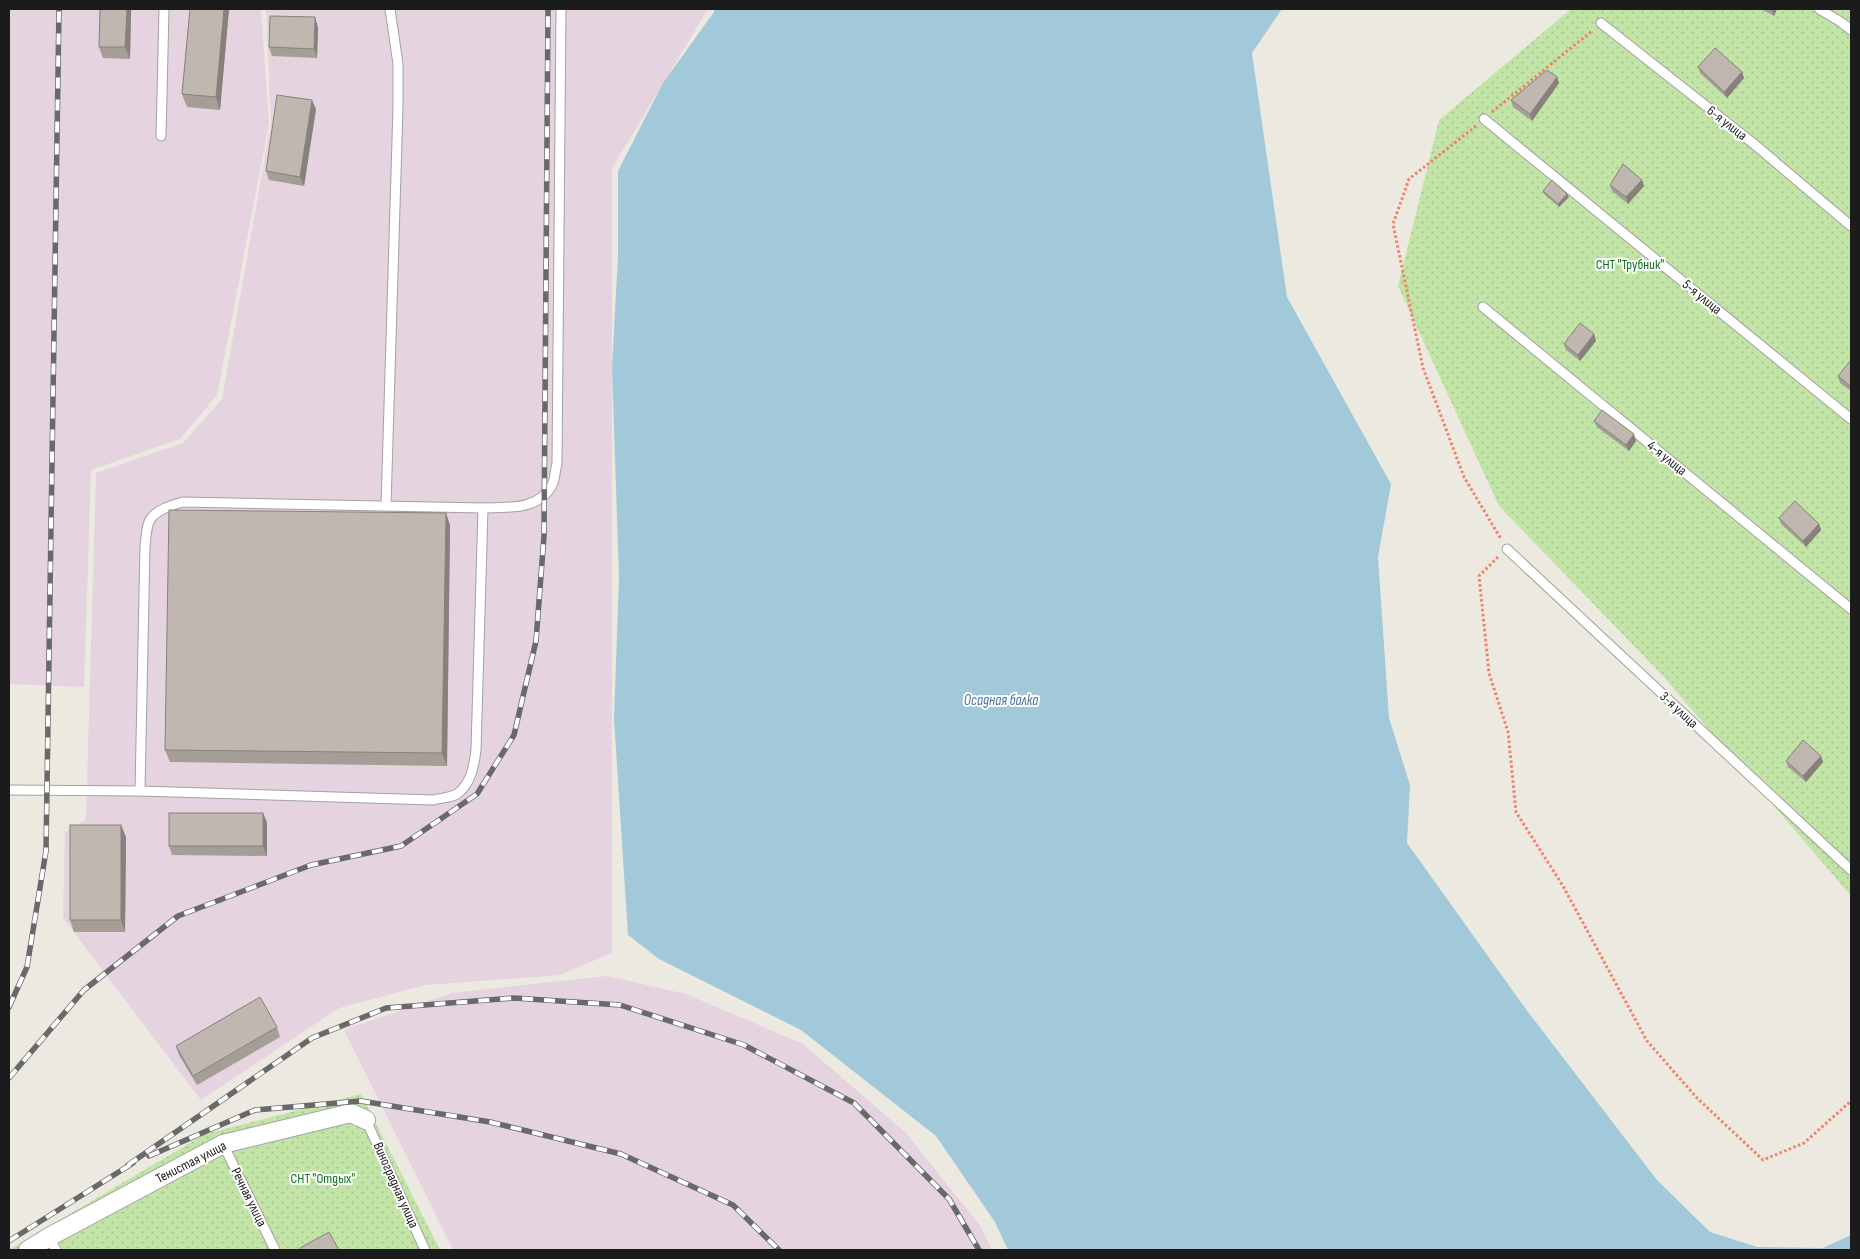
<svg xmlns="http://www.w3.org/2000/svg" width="1860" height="1259" font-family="'Sofia Sans Condensed',sans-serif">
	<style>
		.industrial { fill: #e5d3e0 }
		.garden { fill: url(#garden-dots) }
		.water { fill: #a2c9d9 }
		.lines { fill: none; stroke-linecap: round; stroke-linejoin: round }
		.lane-casing { stroke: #a2a2a2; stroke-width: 11 }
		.street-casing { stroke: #a2a2a2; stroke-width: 20 }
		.path { stroke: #f3806a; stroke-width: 3; stroke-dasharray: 2.5 2.5; stroke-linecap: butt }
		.lane { stroke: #fff; stroke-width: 9 }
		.street { stroke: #fff; stroke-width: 18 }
		.rail-casing { stroke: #696969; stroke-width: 5.5 }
		.rail { stroke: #fff; stroke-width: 4; stroke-dasharray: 11; stroke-linecap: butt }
		.wall { fill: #a59e97 }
		.shaded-wall { fill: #86817b }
		.building { fill: #c0b8b0; stroke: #86817b }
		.labels { text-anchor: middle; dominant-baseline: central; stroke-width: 4; stroke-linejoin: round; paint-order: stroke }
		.street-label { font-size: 14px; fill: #1b1b1b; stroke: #fff }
		.park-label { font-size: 14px; fill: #0f721d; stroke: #fff }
		.water-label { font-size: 15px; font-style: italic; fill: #4c74a5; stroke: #fff }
	</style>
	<defs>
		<pattern id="garden-dots" width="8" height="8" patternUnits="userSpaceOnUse" patternTransform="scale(1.25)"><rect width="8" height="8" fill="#c2e5a7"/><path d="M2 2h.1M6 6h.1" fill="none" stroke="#a6c48f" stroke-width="1.8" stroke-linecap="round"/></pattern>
	</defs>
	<rect width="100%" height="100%" fill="#ece9e0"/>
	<g class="industrial">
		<polygon points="9,9 261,9 269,124 217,395 180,439 91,470 84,687 9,684"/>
		<polygon points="266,9 708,9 612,168 612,953 560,975 426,985 339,1008 201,1100 63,918 65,832 86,819 96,473 183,443 222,399 271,123"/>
		<polygon points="607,976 686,994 803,1044 905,1132 981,1227 992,1250 453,1250 344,1030 452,993"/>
	</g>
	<g class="garden">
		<polygon points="1571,9 1851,9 1851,896 1663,676 1499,506 1398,286 1439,120"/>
		<polygon points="361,1094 440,1250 9,1250 205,1134"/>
	</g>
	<polygon class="water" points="714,9 1282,9 1252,53 1287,297 1391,484 1378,557 1389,718 1410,785 1407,843 1525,1008 1657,1180 1710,1232 1757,1247 1823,1248 1851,1235 1851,1250 1008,1250 995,1222 936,1136 801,1030 659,959 628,935 614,719 619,578 612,368 618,256 618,171 663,83 714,12"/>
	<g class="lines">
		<defs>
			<g id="lane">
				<polyline points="1819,9 1841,22 1851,30"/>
				<polyline points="1601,23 1754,144 1851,226"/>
				<polyline points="1484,119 1851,419"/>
				<polyline points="161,136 164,9"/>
				<polyline points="1483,307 1851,609"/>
				<polyline points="386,506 398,107 398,64 390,9"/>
				<polyline points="1507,549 1851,870"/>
				<path d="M9,790l131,1 293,9c7,-2 17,-2 24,-6 14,-10 17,-28 19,-44l7,-242"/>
				<path d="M140,791l5,-245c1,-7 1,-17 4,-24 5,-12 23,-17 34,-20l300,6c25,-1 57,3 70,-25 2,-5 2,-13 4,-19l4,-455"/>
				<polyline points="366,1120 425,1250"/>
				<polyline points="223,1144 275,1250"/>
				<polyline points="49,1237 56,1250"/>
			</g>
			<polyline id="street" points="28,1250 49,1237 223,1144 351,1113 366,1120"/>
		</defs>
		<use href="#lane" class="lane-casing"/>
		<use href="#street" class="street-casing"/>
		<g class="path">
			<polyline points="1492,112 1592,31"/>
			<polyline points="1476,126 1409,179 1393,224 1423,368 1464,477 1501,539"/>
			<polyline points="1498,557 1479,576 1489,673 1508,732 1516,812 1563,886 1647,1041 1697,1098 1763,1160 1804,1143 1851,1101"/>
		</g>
		<use href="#lane" class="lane"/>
		<use href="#street" class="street"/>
		<defs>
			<g id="rail">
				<polyline points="9,1007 27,967 46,851 59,9"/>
				<polyline points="9,1078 84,990 178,916 311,865 401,846 477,794 514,735 536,641 544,536 548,9"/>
				<polyline points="149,1156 255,1110 361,1101 490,1122 621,1154 733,1205 779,1250"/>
				<polyline points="128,1165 312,1038 386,1008 514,998 620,1005 744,1045 854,1103 949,1199 979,1250"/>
				<polyline points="9,1241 133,1163"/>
			</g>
		</defs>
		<use href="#rail" class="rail-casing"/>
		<use href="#rail" class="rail"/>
	</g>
	<g class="wall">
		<polygon points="100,9 131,9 130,59 103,58 99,47"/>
		<polygon points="190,9 229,9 220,110 187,107 182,94"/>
		<polygon points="1761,9 1777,9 1774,16"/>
		<polygon points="318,27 317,58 272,56 269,47"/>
		<polygon points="1698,67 1742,72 1744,78 1727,98 1700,73"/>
		<polygon points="1557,77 1559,83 1532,121 1513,107 1511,100"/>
		<polygon points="316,109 304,186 269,180 266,171"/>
		<polygon points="1642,180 1644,186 1628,204 1612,191 1610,185"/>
		<polygon points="1543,191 1567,194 1569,197 1559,207 1544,194"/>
		<polygon points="1594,334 1596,341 1580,361 1566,350 1564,344"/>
		<polygon points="1851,360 1851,391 1840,383 1838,376"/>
		<polygon points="1594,421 1636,441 1629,451 1597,427"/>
		<polygon points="1779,518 1819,524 1821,530 1806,547 1781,524"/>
		<polygon points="450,525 447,766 170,762 165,750"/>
		<polygon points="1821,756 1823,762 1806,782 1788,767 1786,761"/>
		<polygon points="267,822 267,856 172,855 169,846"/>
		<polygon points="126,837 125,932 74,932 70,920"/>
		<polygon points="277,1027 280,1037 197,1085 179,1055 176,1046"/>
	</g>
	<g class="shaded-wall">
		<polygon points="127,9 131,9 130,59 125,47"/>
		<polygon points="224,9 229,9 220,110 216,97"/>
		<polygon points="1771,9 1777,9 1774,16"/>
		<polygon points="315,17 318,27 317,58 314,49"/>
		<polygon points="1742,72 1744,78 1727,98 1724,92"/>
		<polygon points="1557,77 1559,83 1532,121 1530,114"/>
		<polygon points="312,100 316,109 304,186 300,177"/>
		<polygon points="1642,180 1644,186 1628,204 1626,197"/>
		<polygon points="1567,194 1569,197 1559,207 1558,204"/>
		<polygon points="1594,334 1596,341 1580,361 1578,355"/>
		<polygon points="1634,434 1636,441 1629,451 1626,445"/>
		<polygon points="446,513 450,525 447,766 442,753"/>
		<polygon points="1819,524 1821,530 1806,547 1803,541"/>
		<polygon points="1821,756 1823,762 1806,782 1803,776"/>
		<polygon points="263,813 267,822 267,856 263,846"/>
		<polygon points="121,825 126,837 125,932 121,920"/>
	</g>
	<g class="building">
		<polygon points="100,9 127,9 125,47 99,47"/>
		<polygon points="190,9 224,9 216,97 182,94"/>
		<polygon points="270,16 315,17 314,49 269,47"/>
		<polygon points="1715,48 1742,72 1724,92 1698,67"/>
		<polygon points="1547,70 1557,77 1530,114 1511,100"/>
		<polygon points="277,95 312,100 300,177 266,171"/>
		<polygon points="1623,164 1642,180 1626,197 1610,185"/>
		<polygon points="1552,180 1567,194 1558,204 1543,191"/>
		<polygon points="1580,323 1594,334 1578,355 1564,344"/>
		<polygon points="1851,360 1851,387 1838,376"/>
		<polygon points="1602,410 1634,434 1626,445 1594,421"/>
		<polygon points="1795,501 1819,524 1803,541 1779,518"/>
		<polygon points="169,510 446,513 442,753 165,750"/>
		<polygon points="1803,740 1821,756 1803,776 1786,761"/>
		<rect x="169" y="813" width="94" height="33"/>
		<rect x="70" y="825" width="51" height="95"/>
		<polygon points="260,997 277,1027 193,1076 176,1046"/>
		<polygon points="329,1232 339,1250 301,1250 300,1248"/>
	</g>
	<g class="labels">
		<g class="street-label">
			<text transform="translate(1727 123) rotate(38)">6-я улица</text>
			<text transform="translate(1702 297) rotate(39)">5-я улица</text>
			<text transform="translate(1667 458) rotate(39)">4-я улица</text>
			<text transform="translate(1679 710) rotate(43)">3-я улица</text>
			<text transform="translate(191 1162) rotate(-27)">Тенистая улица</text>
			<text transform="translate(396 1185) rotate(66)">Виноградная улица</text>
			<text transform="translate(249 1197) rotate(64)">Речная улица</text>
		</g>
		<g class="park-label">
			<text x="1630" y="264">СНТ "Трубник"</text>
			<text x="323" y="1178">СНТ "Отдых"</text>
		</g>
		<g class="water-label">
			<text x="1001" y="700">Осадная балка</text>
		</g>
	</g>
	<rect width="1860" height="1259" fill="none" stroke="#1b1b1b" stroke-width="20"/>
</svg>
